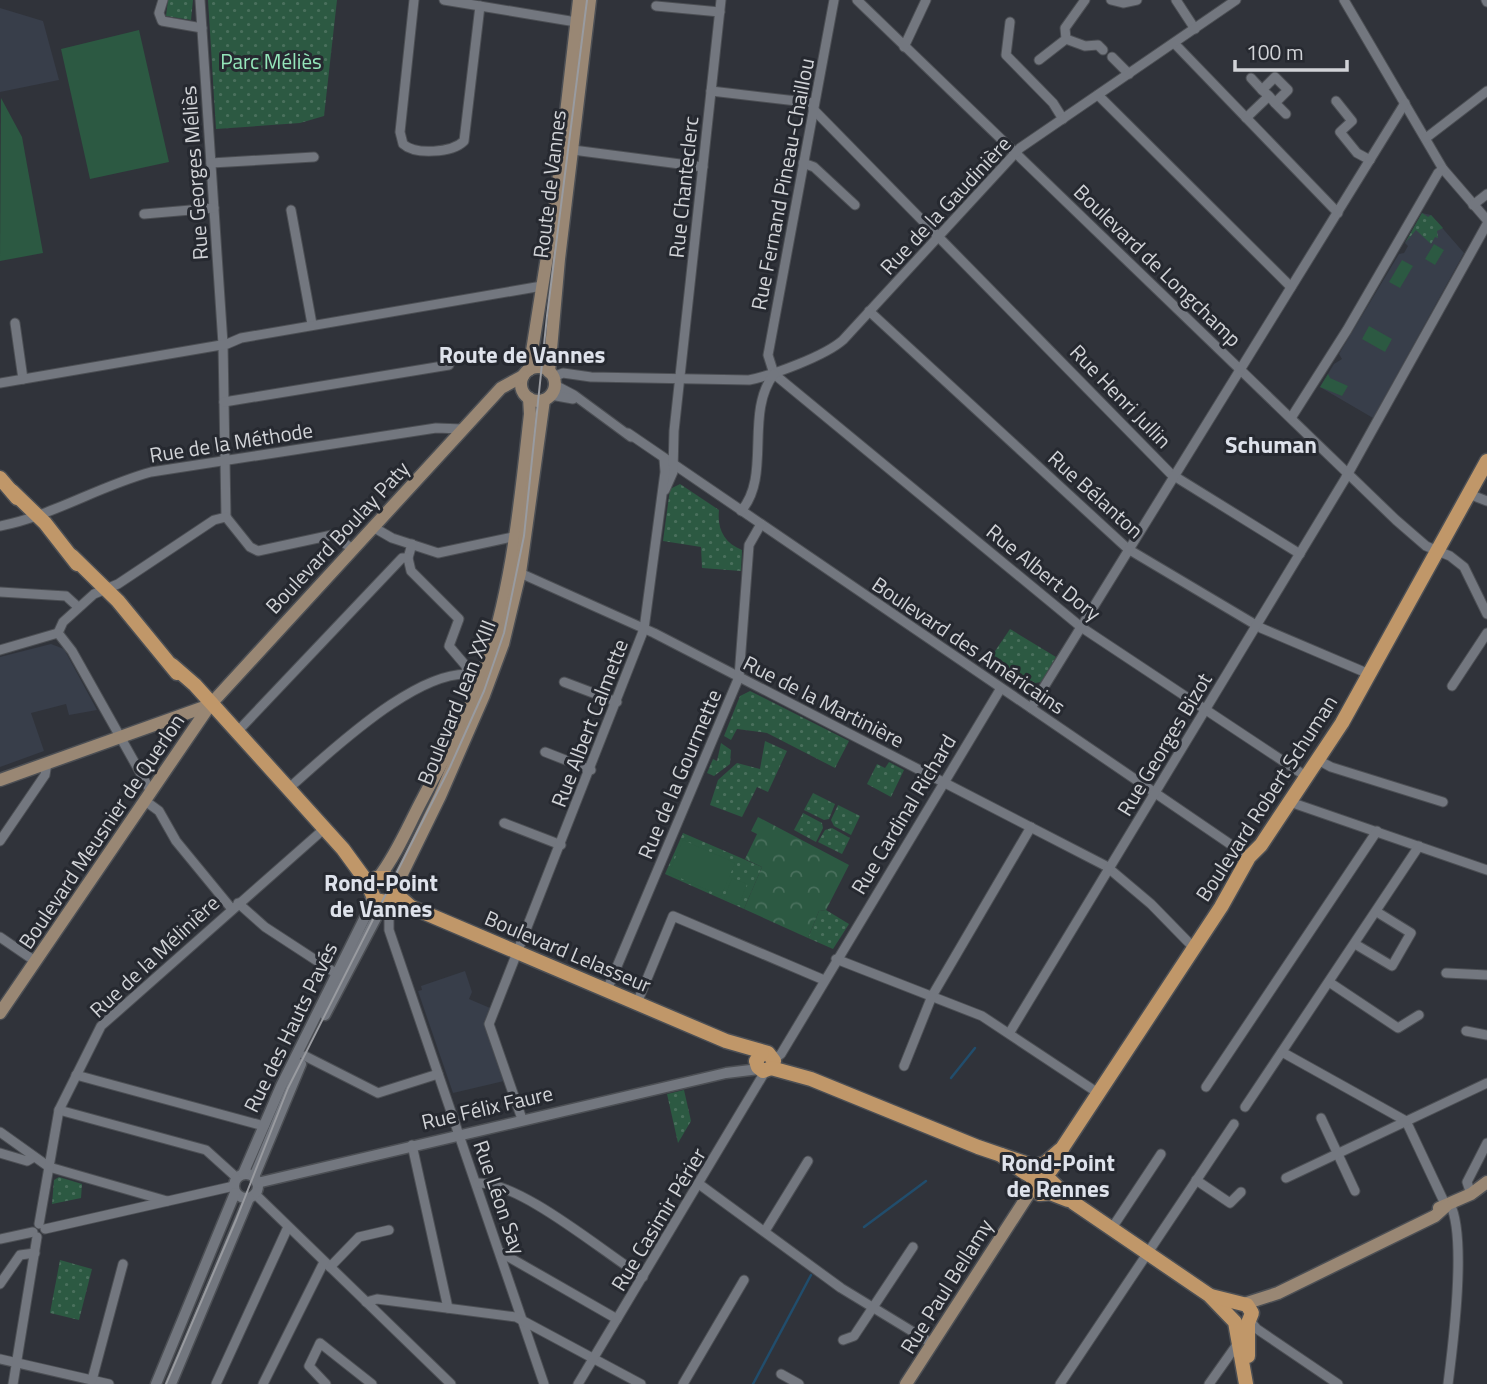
<svg xmlns="http://www.w3.org/2000/svg" width="1487" height="1384" font-family="'Titillium Web',sans-serif">
	<style>
		.built { fill: #383e4a }
		.grass { fill: url(#grass-dots) }
		.forest { fill: url(#forest-crowns) }
		.garden { fill: #2c5942 }
		.lines { fill: none; stroke-linecap: round; stroke-linejoin: round }
		.stream { stroke: #214d6c; stroke-width: 2.5 }
		.minor-casing { stroke: #4c4f54; stroke-width: 11 }
		.tertiary-casing { stroke: #4c4f54; stroke-width: 13 }
		.secondary-casing { stroke: #4c4f54; stroke-width: 15 }
		.primary-casing { stroke: #4c4f54; stroke-width: 17 }
		.minor { stroke: #73777f; stroke-width: 9 }
		.tertiary { stroke: #73777f; stroke-width: 10 }
		.secondary { stroke: #998774; stroke-width: 12 }
		.primary { stroke: #c09769; stroke-width: 14 }
		.tram { stroke: #999ba0; stroke-width: 2 }
		.labels { text-anchor: middle; dominant-baseline: central; stroke-width: 6; stroke-linejoin: round; paint-order: stroke }
		.park-label { font-size: 21px; fill: #94e6ba; stroke: #262930 }
		.street-label { font-size: 21px; fill: #d1d3d7; stroke: #262930 }
		.neighbourhood-label { font-size: 23px; font-weight: bold; fill: #dee2eb; stroke: #262930 }
	</style>
	<defs>
		<pattern id="grass-dots" width="8" height="8" patternUnits="userSpaceOnUse" patternTransform="scale(1.75)"><rect width="8" height="8" fill="#2c5942"/><path d="M2 2h.1M6 6h.1" fill="none" stroke="#4a705d" stroke-width="1.8" stroke-linecap="round"/></pattern>
		<pattern id="forest-crowns" width="20" height="18" patternUnits="userSpaceOnUse" patternTransform="scale(1.75)"><rect width="20" height="18" fill="#2c5942"/><path d="M2 6a3 3 0 1 1 6 0M12 15a3 3 0 1 1 6 0" fill="none" stroke="#4a705d"/></pattern>
	</defs>
	<rect width="100%" height="100%" fill="#30333a"/>
	<g class="built">
		<polygon points="0,8 43,21 59,80 0,92"/>
		<polygon points="1422,213 1431,215 1464,253 1373,418 1320,387 1334,364 1342,359 1339,354 1399,254 1404,253 1408,246 1405,243"/>
		<polygon points="51,644 64,649 97,710 69,715 66,704 31,713 44,751 0,767 0,657"/>
		<polygon points="465,971 472,992 469,999 490,1008 484,1024 504,1081 453,1093 418,991 422,990 421,986"/>
	</g>
	<g class="grass">
		<polygon points="168,0 193,0 191,20 166,16"/>
		<polygon points="208,0 337,0 324,116 300,123 216,129"/>
		<polygon points="1422,213 1428,217 1431,215 1443,228 1437,231 1438,238 1435,237 1431,244 1416,230 1405,243"/>
		<path d="M680,484l39,26c-2,19 5,33 23,40l-1,21 -39,-3 -1,-21 -38,-6 7,-52z"/>
		<polygon points="1010,629 1056,657 1041,682 1020,686 987,663"/>
		<polygon points="750,691 849,741 835,768 767,733 737,729 731,740 724,736 740,696"/>
		<polygon points="765,741 787,751 768,792 757,787 742,817 710,805 718,780 737,763 760,769"/>
		<polygon points="721,743 731,750 730,764 714,776 707,773 713,759 717,761"/>
		<polygon points="889,762 904,770 891,797 867,784 877,764 885,768"/>
		<polygon points="813,793 835,804 829,819 824,820 804,810"/>
		<polygon points="838,805 860,816 851,835 834,826 831,820"/>
		<polygon points="803,813 822,823 823,828 816,842 794,830"/>
		<polygon points="832,828 850,838 842,854 818,842 825,830"/>
		<polygon points="683,833 762,867 744,909 665,874"/>
		<polygon points="826,910 849,924 833,949 808,938 819,911"/>
		<polygon points="684,1090 691,1121 678,1143 667,1094"/>
		<polygon points="59,1177 82,1184 81,1198 52,1204 54,1180"/>
		<polygon points="60,1260 92,1269 79,1320 50,1313"/>
	</g>
	<polygon class="forest" points="758,817 849,865 826,910 819,911 808,938 744,909 762,867 745,859 757,834 751,831"/>
	<g class="garden">
		<polygon points="139,30 169,162 90,179 61,49"/>
		<polygon points="1,98 22,137 43,253 0,261"/>
		<polygon points="1434,244 1444,250 1435,265 1425,259"/>
		<polygon points="1402,260 1413,266 1400,288 1389,282"/>
		<polygon points="1369,326 1392,339 1385,352 1362,339"/>
		<polygon points="1328,374 1330,378 1348,386 1342,396 1320,387"/>
		<polygon points="683,840 735,863 721,896 669,873"/>
		<polygon points="732,878 747,884 739,905 724,899"/>
	</g>
	<g class="lines">
		<g class="stream">
			<polyline points="951,1078 975,1048"/>
			<polyline points="864,1227 926,1181"/>
			<polyline points="753,1384 811,1275"/>
		</g>
		<defs>
			<g id="minor">
				<polyline points="163,0 159,13 162,21 202,28"/>
				<polyline points="200,0 223,344 226,517"/>
				<path d="M414,0l-14,132 3,12c12,11 49,9 61,-3l16,-135"/>
				<polyline points="444,0 582,23"/>
				<polyline points="857,0 1396,520 1426,546 1450,556 1464,567 1487,614"/>
				<polyline points="1111,0 1123,3 1137,0"/>
				<polyline points="1176,0 1195,29"/>
				<polyline points="1344,0 1443,169 1487,220"/>
				<polyline points="1486,0 1487,2"/>
				<polyline points="656,6 720,12"/>
				<polyline points="1010,22 1006,55 1053,103 1063,119"/>
				<polyline points="1066,39 1085,46 1098,45 1103,50"/>
				<polyline points="1174,43 1338,213"/>
				<polyline points="904,47 926,0"/>
				<polyline points="1112,57 1129,74"/>
				<polyline points="1039,60 1066,39 1065,28 1085,0"/>
				<polyline points="1251,78 1262,90"/>
				<polyline points="711,91 814,103"/>
				<polyline points="1098,95 1291,287"/>
				<polyline points="1336,101 1352,121 1340,132 1357,153 1370,160"/>
				<polyline points="1275,103 1286,114"/>
				<polyline points="813,109 1171,474 1300,554"/>
				<polyline points="1246,118 1269,96 1275,103 1288,90 1275,77 1262,90 1269,96"/>
				<polyline points="1426,138 1487,91"/>
				<polyline points="573,150 703,167"/>
				<polyline points="211,163 314,157"/>
				<polyline points="803,163 814,167 855,205"/>
				<polyline points="1473,205 1487,194"/>
				<polyline points="291,210 312,324"/>
				<polyline points="144,214 214,208"/>
				<polyline points="869,311 1128,549 1261,628 1369,674"/>
				<polyline points="15,323 23,379"/>
				<polyline points="774,374 1081,627 1307,777"/>
				<polyline points="774,374 768,355 834,0"/>
				<path d="M553,377l10,-4 28,4 158,3c24,-5 76,-24 94,-40l177,-192 216,-148"/>
				<polyline points="0,383 227,344 241,338 542,286"/>
				<polyline points="555,385 574,395 631,437"/>
				<polyline points="551,395 573,399"/>
				<polyline points="224,402 449,365"/>
				<polyline points="1291,418 1347,330 1438,173 1443,169"/>
				<polyline points="628,433 1249,857"/>
				<polyline points="665,490 673,472 674,431 721,0"/>
				<polyline points="1469,494 1487,501"/>
				<path d="M741,511c31,-35 3,-98 33,-137"/>
				<path d="M0,526c52,-10 99,-40 151,-54l285,-44 27,1"/>
				<polyline points="373,527 392,538 438,553 517,536"/>
				<polyline points="412,544 408,558 411,571 459,619 449,646 466,666 467,675"/>
				<polyline points="520,573 654,633 1106,866 1151,904 1194,948"/>
				<polyline points="0,592 66,596 78,607"/>
				<polyline points="58,633 63,622 94,594 118,584 214,520 226,517 250,547 258,551 332,535 353,549"/>
				<polyline points="58,633 72,651 150,790"/>
				<polyline points="0,650 58,633"/>
				<polyline points="564,682 617,702"/>
				<polyline points="1452,686 1487,633"/>
				<polyline points="1031,708 1405,103"/>
				<polyline points="236,733 402,558 408,558"/>
				<polyline points="545,752 591,770"/>
				<polyline points="1318,760 1331,767 1443,802"/>
				<path d="M288,789c38,-33 140,-133 194,-112"/>
				<polyline points="144,800 159,811 176,841 231,908"/>
				<polyline points="1290,802 1487,870"/>
				<polyline points="504,823 561,845"/>
				<polyline points="0,841 45,775 47,763"/>
				<polyline points="389,902 389,930 544,1384"/>
				<polyline points="238,903 265,927 337,974"/>
				<polyline points="0,937 35,961"/>
				<polyline points="1355,944 1392,966 1411,933 1377,912"/>
				<polyline points="836,959 982,1016 1098,1093"/>
				<polyline points="1446,973 1487,975"/>
				<polyline points="1329,982 1398,1028 1419,1015"/>
				<polyline points="607,990 739,677 749,545 761,524"/>
				<polyline points="637,1003 673,916 824,980"/>
				<polyline points="1466,1031 1487,1035"/>
				<polyline points="1010,1032 1345,479 1487,224"/>
				<polyline points="1282,1052 1406,1121 1446,1206"/>
				<polyline points="305,1056 378,1093 438,1074"/>
				<polyline points="773,1060 781,1054 1001,688"/>
				<polyline points="904,1066 932,996 1031,827"/>
				<polyline points="76,1075 264,1126"/>
				<polyline points="1206,1087 1377,831"/>
				<polyline points="1245,1107 1419,846"/>
				<polyline points="59,1110 206,1150 237,1178"/>
				<polyline points="1321,1118 1355,1191"/>
				<polyline points="522,1119 489,1024 644,629 665,472 664,459"/>
				<polyline points="0,1132 49,1167 167,1201"/>
				<polyline points="412,1145 448,1308"/>
				<polyline points="0,1153 27,1161 34,1157"/>
				<polyline points="1286,1178 1487,1083"/>
				<polyline points="1196,1180 1230,1203 1241,1192"/>
				<path d="M477,1183c43,-2 127,70 166,94"/>
				<polyline points="699,1184 841,1288 933,1344"/>
				<polyline points="255,1194 451,1384"/>
				<polyline points="1471,1194 1467,1182 1487,1143"/>
				<polyline points="39,1224 59,1110 101,1026 324,829"/>
				<polyline points="1112,1228 1161,1154"/>
				<polyline points="45,1229 234,1186"/>
				<polyline points="765,1231 808,1161"/>
				<polyline points="0,1239 33,1232"/>
				<polyline points="500,1252 617,1319"/>
				<polyline points="330,1267 359,1237 389,1230"/>
				<polyline points="0,1284 20,1255 35,1253"/>
				<polyline points="366,1302 377,1299 516,1317 641,1384"/>
				<polyline points="1250,1321 1257,1329 1338,1384"/>
				<polyline points="843,1340 854,1336 913,1247"/>
				<polyline points="0,1359 109,1384"/>
				<polyline points="781,1374 799,1384"/>
				<polyline points="92,1380 123,1264"/>
				<polyline points="13,1384 37,1237"/>
				<polyline points="216,1384 288,1227"/>
				<polyline points="263,1384 324,1262"/>
				<polyline points="326,1384 309,1366 320,1343 372,1384"/>
				<polyline points="578,1384 766,1070"/>
				<polyline points="683,1384 744,1280"/>
				<polyline points="1060,1384 1234,1124"/>
				<polyline points="1209,1384 1238,1343"/>
				<path d="M1448,1384c5,-39 19,-147 2,-180"/>
			</g>
			<g id="tertiary">
				<polyline points="325,1015 384,903"/>
				<circle cx="246" cy="1186" r="12"/>
				<polyline points="243,1174 281,1086 369,909 371,896"/>
				<polyline points="254,1177 301,1064"/>
				<polyline points="257,1183 726,1073 759,1069"/>
				<polyline points="156,1384 235,1193"/>
				<polyline points="171,1384 249,1198"/>
			</g>
			<g id="secondary">
				<circle cx="538" cy="384" r="17"/>
				<polyline points="529,370 556,200 579,0"/>
				<polyline points="549,372 559,259 590,0"/>
				<polyline points="0,780 210,705"/>
				<path d="M379,877c18,-23 30,-53 44,-79 20,-38 43,-78 58,-119 31,-86 39,-175 49,-265l-1,-16"/>
				<polyline points="396,886 440,796 484,695 503,644 520,573 544,400"/>
				<polyline points="0,1013 210,705 501,388 523,376"/>
				<polyline points="1439,1208 1471,1194 1487,1182"/>
				<polyline points="1244,1304 1278,1293 1435,1216 1446,1206"/>
				<polyline points="906,1384 1034,1186"/>
			</g>
			<g id="primary">
				<polyline points="0,478 17,498"/>
				<polyline points="12,491 45,523 77,564"/>
				<polyline points="72,556 118,601 177,673"/>
				<polyline points="172,665 195,685 343,849 370,886"/>
				<polyline points="396,894 411,907 726,1041 768,1053 774,1061"/>
				<polyline points="389,902 396,894 396,886 388,878 377,878 370,889 375,900 407,906"/>
				<polyline points="762,1053 756,1061 758,1067 763,1071 771,1068"/>
				<polyline points="771,1068 811,1079 978,1147 1031,1165 1044,1164 1060,1150"/>
				<path d="M1001,1155c32,25 44,37 62,-8l158,-240 28,-50 12,-12 81,-122 145,-262"/>
				<polyline points="1032,1173 1034,1185 1040,1194 1050,1193 1068,1200"/>
				<polyline points="1051,1181 1074,1203 1209,1295 1235,1322 1246,1384"/>
				<polyline points="1211,1296 1247,1305 1252,1313 1248,1323"/>
				<polyline points="1248,1323 1248,1356"/>
			</g>
		</defs>
		<use href="#minor" class="minor-casing"/>
		<use href="#tertiary" class="tertiary-casing"/>
		<use href="#secondary" class="secondary-casing"/>
		<use href="#primary" class="primary-casing"/>
		<use href="#minor" class="minor"/>
		<use href="#tertiary" class="tertiary"/>
		<use href="#secondary" class="secondary"/>
		<use href="#primary" class="primary"/>
		<polyline class="tram" points="166,1384 236,1220 288,1088 450,767 484,691 504,633 524,536 547,316 587,0"/>
	</g>
	<g class="labels">
		<g class="park-label">
			<text x="271" y="61">Parc Méliès</text>
		</g>
		<g class="street-label">
			<text transform="translate(194 173) rotate(-94)">Rue Georges Méliès</text>
			<text transform="translate(549 184) rotate(-83)">Route de Vannes</text>
			<text transform="translate(782 184) rotate(-79)">Rue Fernand Pineau-Chaillou</text>
			<text transform="translate(683 187) rotate(-84)">Rue Chanteclerc</text>
			<text transform="translate(945 205) rotate(-47)">Rue de la Gaudinière</text>
			<text transform="translate(1158 265) rotate(44)">Boulevard de Longchamp</text>
			<text transform="translate(1121 396) rotate(46)">Rue Henri Jullin</text>
			<text transform="translate(231 442) rotate(-9)">Rue de la Méthode</text>
			<text transform="translate(1096 494) rotate(42)">Rue Bélanton</text>
			<text transform="translate(337 537) rotate(-47)">Boulevard Boulay Paty</text>
			<text transform="translate(1044 572) rotate(39)">Rue Albert Dory</text>
			<text transform="translate(969 645) rotate(34)">Boulevard des Américains</text>
			<text transform="translate(824 701) rotate(27)">Rue de la Martinière</text>
			<text transform="translate(456 702) rotate(-68)">Boulevard Jean XXIII</text>
			<text transform="translate(589 723) rotate(-69)">Rue Albert Calmette</text>
			<text transform="translate(1164 744) rotate(-59)">Rue Georges Bizot</text>
			<text transform="translate(679 774) rotate(-67)">Rue de la Gourmette</text>
			<text transform="translate(1266 798) rotate(-57)">Boulevard Robert Schuman</text>
			<text transform="translate(903 814) rotate(-59)">Rue Cardinal Richard</text>
			<text transform="translate(101 831) rotate(-56)">Boulevard Meusnier de Querlon</text>
			<text transform="translate(568 951) rotate(23)">Boulevard Lelasseur</text>
			<text transform="translate(154 956) rotate(-43)">Rue de la Mélinière</text>
			<text transform="translate(290 1027) rotate(-64)">Rue des Hauts Pavés</text>
			<text transform="translate(487 1107) rotate(-13)">Rue Félix Faure</text>
			<text transform="translate(500 1197) rotate(71)">Rue Léon Say</text>
			<text transform="translate(658 1219) rotate(-59)">Rue Casimir Périer</text>
			<text transform="translate(946 1286) rotate(-58)">Rue Paul Bellamy</text>
		</g>
		<g class="neighbourhood-label">
			<text x="522" y="354">Route de Vannes</text>
			<text x="1271" y="444">Schuman</text>
			<text x="381" y="882">Rond-Point<tspan x="381" dy="26">de Vannes</tspan></text>
			<text x="1058" y="1162">Rond-Point<tspan x="1058" dy="26">de Rennes</tspan></text>
		</g>
	</g>
	<path d="M1235 60v10h112v-10" fill="none" stroke="#d1d3d7" stroke-width="3.5"/>
	<text x="1246" y="60" font-size="21" fill="#d1d3d7" stroke="#262930" stroke-width="5" paint-order="stroke">100 m</text>
</svg>
